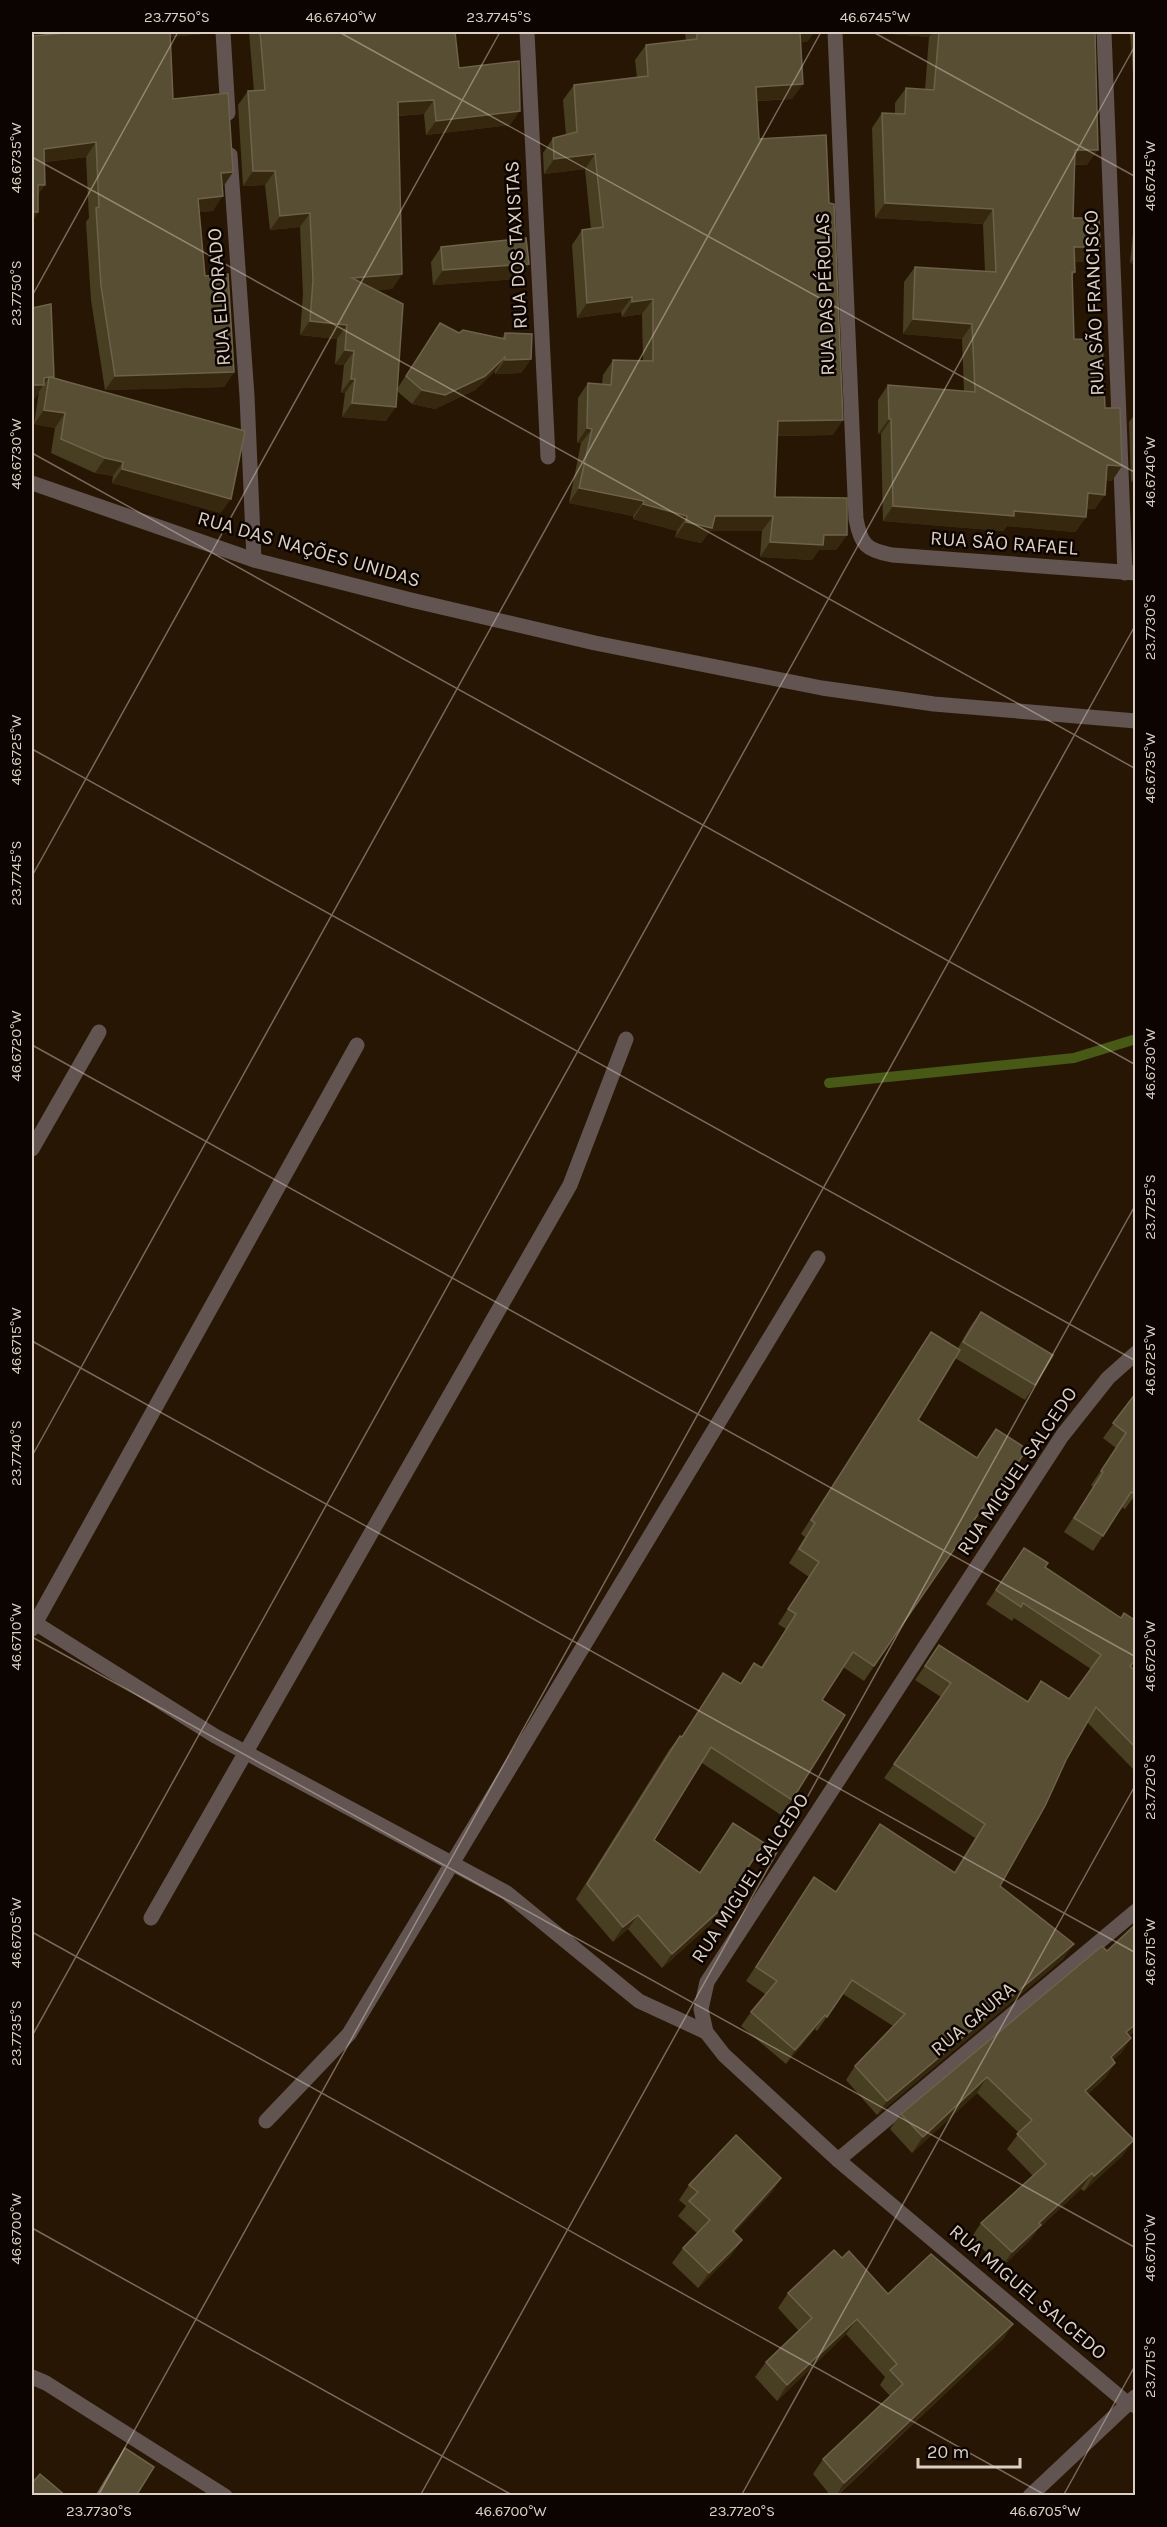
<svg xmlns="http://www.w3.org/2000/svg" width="1167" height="2527" font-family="Karla,sans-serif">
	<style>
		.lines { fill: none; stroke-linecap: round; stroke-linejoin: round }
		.stream { stroke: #475915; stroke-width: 10 }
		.minor { stroke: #615451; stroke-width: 15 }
		.wall { fill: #483f22 }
		.shaded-wall { fill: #35280f }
		.building { fill: #584e34; stroke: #6d624a; stroke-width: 1.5 }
		.ticks { fill: none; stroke: #dccfc4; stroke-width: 1.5; stroke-opacity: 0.45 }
		.labels { text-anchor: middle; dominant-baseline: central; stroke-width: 5; stroke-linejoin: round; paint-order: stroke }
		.street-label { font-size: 20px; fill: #dccfc4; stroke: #0b0401 }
		.neatline { fill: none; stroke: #dccfc4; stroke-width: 2 }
		.ticks-label { font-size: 15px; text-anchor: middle; fill: #dccfc4 }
	</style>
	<rect width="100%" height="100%" fill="#281605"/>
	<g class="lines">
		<polyline class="stream" points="829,1083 1074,1058 1136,1039"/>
		<g class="minor">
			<polyline points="223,32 228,113"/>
			<polyline points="527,32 548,457"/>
			<path d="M835,32l21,487c5,26 10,31 36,36l244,18"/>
			<polyline points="1104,32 1125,573"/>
			<polyline points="230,155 247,396 254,560"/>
			<polyline points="32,483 254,560 411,600 595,643 822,688 934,704 1136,721"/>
			<polyline points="32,1149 99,1032"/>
			<polyline points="1136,1353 1108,1378 1062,1436 707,1982 701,2009 706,2032 724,2055 838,2160 1127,2403 1136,2406"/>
			<polyline points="32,1621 215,1736 507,1893 639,2001 706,2032"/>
			<polyline points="32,1629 357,1045"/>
			<polyline points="151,1918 570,1185 626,1039"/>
			<polyline points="266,2121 349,2034 818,1258"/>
			<polyline points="838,2160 1136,1911"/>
			<polyline points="32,2377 46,2383 225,2496"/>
			<polyline points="1030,2496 1135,2397"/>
		</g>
	</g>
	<g class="wall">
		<polygon points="249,32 455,32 459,68 510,125 426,135 424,114 398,116 402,274 392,289 375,290 397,389 440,323 459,333 502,338 505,333 531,359 521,373 495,374 495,371 475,390 435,409 412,404 397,391 386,421 342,417 345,393 341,393 344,365 335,364 337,339 300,335 303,294 300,227 270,230 265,185 243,186 238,105 248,91 254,91"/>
		<polygon points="685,32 814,32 807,42 800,42 792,99 757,101 759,139 833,435 777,436 775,497 847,535 836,550 819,550 812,560 760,557 762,531 710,531 701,543 675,537 677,531 633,519 633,516 569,503 581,443 577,443 578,398 588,383 602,384 603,375 613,360 643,361 642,314 622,317 621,312 577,318 572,245 582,230 591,229 585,169 544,174 543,153 553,138 566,135 563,100 574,85 637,77 635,60 646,45 686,41"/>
		<polygon points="868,32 1026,32 1087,165 1075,165 1073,218 1100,247 1090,262 1075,262 1075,272 1072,276 1074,339 1105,408 1112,481 1106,480 1095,509 1086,509 1086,517 1075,532 1007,526 1003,531 883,521 881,434 878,434 878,400 888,385 964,391 962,339 903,334 904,282 915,267 985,271 983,224 875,218 872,128 882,113 895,114 895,103 906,88 925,90 929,37"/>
		<polygon points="1130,32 1136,32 1136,115"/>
		<polygon points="213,33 170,37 173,99 223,187 222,187 213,211 199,212 205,276 234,372 224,387 105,390 91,300 86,222 89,218 86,157 45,162 45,185 38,194 38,212 32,222 32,36"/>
		<polygon points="1136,229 1136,264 1130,263 1133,234 1135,231"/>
		<polygon points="441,247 529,264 518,279 433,285 431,262"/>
		<polygon points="32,308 53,378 221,513 112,483 113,476 95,473 51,453 55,428 34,424 39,392 34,399 32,399"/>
		<polygon points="1136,413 1136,482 1131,482 1129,422"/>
		<polygon points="981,1312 1035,1385 1025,1400 955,1358 918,1420 976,1458 996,1429 996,1496 986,1511 982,1509 864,1681 843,1667 822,1700 792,1800 781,1815 702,1763 654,1840 700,1872 733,1823 721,1909 711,1924 662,1968 628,1929 613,1942 576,1899 669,1750 680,1736 682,1737 723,1673 740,1684 754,1663 761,1667 786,1629 778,1624 809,1577 789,1563 805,1537 801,1534 921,1347 931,1332 958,1348 970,1327"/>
		<polygon points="1136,1393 1136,1494 1125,1509 1122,1507 1093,1551 1064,1532 1093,1487 1091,1485 1116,1448 1103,1438"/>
		<polygon points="1024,1548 1045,1567 1121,1618 1136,1621 1136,1665 1132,1668 1136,1672 1136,1772 1087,1722 1066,1760 1000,1886 1064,1958 877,2115 846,2080 855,2066 893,2026 843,1994 817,2031 815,2029 786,2064 741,2026 751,2012 765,1994 746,1981 814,1877 836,1892 880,1824 954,1872 975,1838 884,1778 941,1697 915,1680 939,1645 1027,1702 1041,1681 1069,1699 1091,1669 1014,1618 1012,1621 986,1604"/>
		<polygon points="1136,1924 1136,2030 1129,2036 1131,2038 1121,2053 1113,2060 1115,2063 1105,2078 1088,2094 1123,2155 1084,2191 1081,2189 1038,2229 1030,2240 1002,2267 971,2238 981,2223 1033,2176 1007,2149 1019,2133 977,2093 912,2153 890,2129 901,2114 1107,1951"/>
		<polygon points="781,2178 771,2193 734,2233 742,2240 731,2255 698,2288 672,2263 683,2248 697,2233 678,2216 686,2206 679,2200 689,2185"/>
		<polygon points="842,2258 888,2294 1013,2324 1003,2339 837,2496 831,2496 813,2474 823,2459 890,2396 880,2385 885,2377 846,2334 777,2401 755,2377 766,2362 799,2331 778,2308 788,2293"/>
		<polygon points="125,2448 136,2496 95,2496 116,2461"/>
	</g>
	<g class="shaded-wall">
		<polygon points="164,32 214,32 213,33 160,38"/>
		<polygon points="797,32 814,32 807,42 789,43"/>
		<polygon points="868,32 933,32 929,37"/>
		<polygon points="803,84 792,99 745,101 756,87"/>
		<polygon points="434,100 424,114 388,116 398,102"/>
		<polygon points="520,111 510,125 426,135 436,121"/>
		<polygon points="96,142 86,157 34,163 44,149"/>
		<polygon points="1075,150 1098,150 1087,165 1065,164"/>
		<polygon points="595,154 585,169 544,174 554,159"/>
		<polygon points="253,171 275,171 265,185 243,186"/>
		<polygon points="233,172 223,187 212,187 221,173"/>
		<polygon points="38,185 45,185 35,199"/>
		<polygon points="223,196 213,211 188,213 198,199"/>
		<polygon points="885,203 993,209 983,224 875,218"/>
		<polygon points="32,212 38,212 32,222"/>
		<polygon points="310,213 300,227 270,230 280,216"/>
		<polygon points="1074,247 1100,247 1090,262 1064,262"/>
		<polygon points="1136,256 1136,264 1130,263"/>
		<polygon points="529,264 518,279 433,285 443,270"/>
		<polygon points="402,274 392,289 342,292 352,278"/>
		<polygon points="632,297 621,312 577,318 587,303"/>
		<polygon points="653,299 642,314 622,317 632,302"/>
		<polygon points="913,319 972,324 962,339 903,334"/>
		<polygon points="310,321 347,325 337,339 300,335"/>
		<polygon points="345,350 354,351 344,365 335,364"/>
		<polygon points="505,357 495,371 475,390 435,409 412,404 422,390"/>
		<polygon points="531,359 521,373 495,374 505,360"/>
		<polygon points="234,372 224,387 105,390 115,376"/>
		<polygon points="49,377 34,399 32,399 32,385 44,378"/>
		<polygon points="351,379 355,379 345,393 341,393"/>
		<polygon points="352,403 396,407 386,421 342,417"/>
		<polygon points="44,410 65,413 55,428 34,424"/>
		<polygon points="889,419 891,419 881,434 878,434"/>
		<polygon points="843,420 833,435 767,436 778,421"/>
		<polygon points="587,428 592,429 581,443 577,443"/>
		<polygon points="105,458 123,462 113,476 95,473"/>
		<polygon points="1107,465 1122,466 1112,481 1097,480"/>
		<polygon points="122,469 231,499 221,513 112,483"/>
		<polygon points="1136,476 1136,482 1131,482"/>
		<polygon points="579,488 644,501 633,516 569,503"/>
		<polygon points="1088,493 1105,495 1095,509 1077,508"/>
		<polygon points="643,504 687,516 677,531 633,519"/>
		<polygon points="893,506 1014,511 1086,517 1075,532 1007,526 1003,531 883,521"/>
		<polygon points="715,516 773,516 762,531 710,531 701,543 675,537 686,522"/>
		<polygon points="824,535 847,535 836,550 819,550 812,560 760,557 770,542"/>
		<polygon points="1136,1660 1136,1665 1120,1680 1130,1666"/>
		<polygon points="721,1909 711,1924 662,1968 672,1954"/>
		<polygon points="638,1915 628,1929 613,1942 623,1927"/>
		<polygon points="1074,1944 1064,1958 877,2115 887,2101"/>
		<polygon points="825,2015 815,2029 786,2064 795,2050"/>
		<polygon points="1136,2024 1136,2030 1116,2047 1126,2032"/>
		<polygon points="1131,2038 1121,2053 1100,2073 1111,2057"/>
		<polygon points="1115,2063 1105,2078 1074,2107 1085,2091"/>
		<polygon points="987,2077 977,2093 912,2153 923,2137"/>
		<polygon points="1134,2140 1123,2155 1084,2191 1094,2176"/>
		<polygon points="1092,2173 1081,2189 1038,2229 1030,2240 1002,2267 1012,2252 1039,2223"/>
		<polygon points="781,2178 771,2193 722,2246 733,2231"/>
		<polygon points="742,2240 731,2255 698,2288 709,2273"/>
		<polygon points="857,2319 846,2334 777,2401 787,2385"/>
		<polygon points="1013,2324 1003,2339 836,2496 844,2483"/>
	</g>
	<g class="building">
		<polygon points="77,32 170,32 173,99 228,93 233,172 221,173 223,196 198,199 205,276 228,274 234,372 115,376 101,286 96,208 99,207 96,142 44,149 45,185 38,185 38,212 32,212 32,36"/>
		<polygon points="260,32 455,32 459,68 519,61 520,111 436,121 434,100 398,102 402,274 352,278 403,304 396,407 352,403 355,379 351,379 354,351 345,350 347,325 310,321 313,280 310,213 280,216 275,171 253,171 248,91 265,90"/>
		<polygon points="697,32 800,32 803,84 756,87 759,139 826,135 829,203 834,204 843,420 778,421 775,497 847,498 847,535 824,535 823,545 770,542 773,516 715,516 712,528 686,522 687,516 643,504 644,501 579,488 592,429 587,428 588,383 611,385 613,360 653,361 653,299 632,302 632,297 587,303 582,230 603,227 595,154 554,159 553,138 577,132 574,85 648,76 646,45 697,39"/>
		<polygon points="939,32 1026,32 1095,33 1098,150 1075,150 1073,218 1099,218 1100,247 1074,247 1075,272 1072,272 1074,339 1102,340 1105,408 1120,408 1122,466 1107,465 1105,495 1088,493 1086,517 1014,511 1014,516 893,506 891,419 889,419 888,385 975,392 972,324 913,319 915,267 996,272 993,209 885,203 882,113 905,114 906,88 934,90"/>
		<polygon points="526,238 529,264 443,270 441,247"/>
		<polygon points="51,304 54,377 50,377 245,431 231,499 122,469 123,462 105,458 61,439 65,413 44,410 49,377 44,378 44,385 32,385 32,308"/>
		<polygon points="440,323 459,333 463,330 505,339 505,333 532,334 531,359 505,360 505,357 485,376 445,395 422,390 406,376"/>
		<polygon points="981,1312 1053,1355 1035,1385 963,1342"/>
		<polygon points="931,1332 960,1350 918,1420 977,1458 996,1429 1027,1449 996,1496 992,1494 874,1666 853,1652 822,1700 845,1715 792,1800 711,1747 654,1840 700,1873 733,1823 764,1843 721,1909 672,1954 638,1915 623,1927 587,1884 680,1736 682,1737 723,1673 741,1684 754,1663 762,1668 796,1614 788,1609 819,1562 799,1549 815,1523 811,1520"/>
		<polygon points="1136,1393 1136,1494 1135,1494 1131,1492 1103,1536 1074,1518 1103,1472 1101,1471 1126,1433 1113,1423"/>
		<polygon points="1024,1548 1048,1563 1045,1567 1121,1618 1124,1613 1136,1621 1136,1660 1130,1666 1136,1672 1136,1748 1096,1707 1066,1760 1045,1806 1000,1886 1074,1944 887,2101 855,2066 905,2014 852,1980 827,2017 825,2015 795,2050 751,2012 777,1981 756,1967 814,1877 836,1892 880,1824 955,1873 985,1824 894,1764 951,1683 925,1666 939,1645 1028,1702 1041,1681 1069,1699 1101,1655 1023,1603 1021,1607 996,1590"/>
		<polygon points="1136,1924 1136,2024 1126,2032 1131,2038 1111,2057 1115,2063 1085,2091 1134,2140 1094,2176 1092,2173 1039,2223 1041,2225 1012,2252 981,2223 1046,2164 1017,2134 1032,2120 987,2077 923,2137 901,2114 1102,1946 1107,1951"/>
		<polygon points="736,2135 781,2178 733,2231 742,2240 709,2273 683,2248 710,2220 689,2201 698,2192 689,2185"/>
		<polygon points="834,2250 842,2258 849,2251 888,2294 931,2254 1013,2324 844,2483 823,2459 903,2384 890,2370 897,2364 857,2319 787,2385 766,2362 812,2318 788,2293"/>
		<polygon points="125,2448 154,2467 136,2496 96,2496"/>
		<polygon points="40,2474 66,2496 32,2496 32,2483"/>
	</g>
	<path class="ticks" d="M339,32l797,441M873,32l263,145M32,157l1104,612M32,296l146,-264M32,453l1104,612M32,749l1104,612M32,876l468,-844M32,1045l1104,612M32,1341l1104,612M32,1456l789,-1424M32,1637l1104,611M32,1932l1015,564M32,2036l1104,-1992M32,2228l482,268M98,2496l1038,-1872M420,2496l716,-1292M741,2496l395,-712M1063,2496l73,-132"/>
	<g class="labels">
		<g class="street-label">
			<text transform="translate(516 245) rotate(-93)">RUA DOS TAXISTAS</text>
			<text transform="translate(825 294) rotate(-92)">RUA DAS PÉROLAS</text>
			<text transform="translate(219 297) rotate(-94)">RUA ELDORADO</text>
			<text transform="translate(1094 303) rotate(-92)">RUA SÃO FRANCISCO</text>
			<text transform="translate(1004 543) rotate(4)">RUA SÃO RAFAEL</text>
			<text transform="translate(309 549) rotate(16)">RUA DAS NAÇÕES UNIDAS</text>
			<text transform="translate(1017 1471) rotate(-56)">RUA MIGUEL SALCEDO</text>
			<text transform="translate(750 1878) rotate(-57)">RUA MIGUEL SALCEDO</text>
			<text transform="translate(973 2019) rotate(-40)">RUA GAURA</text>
			<text transform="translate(1028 2292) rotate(40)">RUA MIGUEL SALCEDO</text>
		</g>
	</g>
	<rect width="1167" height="2527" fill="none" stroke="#0b0401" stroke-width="66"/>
	<path d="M918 2458v9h102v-9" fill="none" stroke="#dccfc4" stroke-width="3"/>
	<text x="927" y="2458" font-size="18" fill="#dccfc4" stroke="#0b0401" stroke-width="4.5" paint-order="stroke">20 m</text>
	<rect x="33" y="33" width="1101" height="2461" class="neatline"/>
	<g class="ticks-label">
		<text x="177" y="22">23.7750°S</text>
		<text x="341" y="22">46.6740°W</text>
		<text x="499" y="22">23.7745°S</text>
		<text x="875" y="22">46.6745°W</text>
		<text transform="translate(16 158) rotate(-90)" y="5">46.6735°W</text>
		<text transform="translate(1150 176) rotate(-90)" y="5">46.6745°W</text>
		<text transform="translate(16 293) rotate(-90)" y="5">23.7750°S</text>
		<text transform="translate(16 454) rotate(-90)" y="5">46.6730°W</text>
		<text transform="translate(1150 472) rotate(-90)" y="5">46.6740°W</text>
		<text transform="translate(1150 627) rotate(-90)" y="5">23.7730°S</text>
		<text transform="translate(16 750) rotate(-90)" y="5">46.6725°W</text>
		<text transform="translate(1150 768) rotate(-90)" y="5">46.6735°W</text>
		<text transform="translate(16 873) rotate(-90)" y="5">23.7745°S</text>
		<text transform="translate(16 1046) rotate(-90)" y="5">46.6720°W</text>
		<text transform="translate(1150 1064) rotate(-90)" y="5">46.6730°W</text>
		<text transform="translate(1150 1207) rotate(-90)" y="5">23.7725°S</text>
		<text transform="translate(16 1341) rotate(-90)" y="5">46.6715°W</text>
		<text transform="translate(1150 1360) rotate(-90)" y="5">46.6725°W</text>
		<text transform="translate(16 1453) rotate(-90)" y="5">23.7740°S</text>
		<text transform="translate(16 1637) rotate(-90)" y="5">46.6710°W</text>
		<text transform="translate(1150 1656) rotate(-90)" y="5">46.6720°W</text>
		<text transform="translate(1150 1787) rotate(-90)" y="5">23.7720°S</text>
		<text transform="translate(16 1933) rotate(-90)" y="5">46.6705°W</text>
		<text transform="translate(1150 1952) rotate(-90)" y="5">46.6715°W</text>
		<text transform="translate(16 2033) rotate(-90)" y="5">23.7735°S</text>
		<text transform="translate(16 2229) rotate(-90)" y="5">46.6700°W</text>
		<text transform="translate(1150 2248) rotate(-90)" y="5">46.6710°W</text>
		<text transform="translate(1150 2367) rotate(-90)" y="5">23.7715°S</text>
		<text x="99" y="2516">23.7730°S</text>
		<text x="511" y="2516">46.6700°W</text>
		<text x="742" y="2516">23.7720°S</text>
		<text x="1045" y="2516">46.6705°W</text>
	</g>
</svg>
